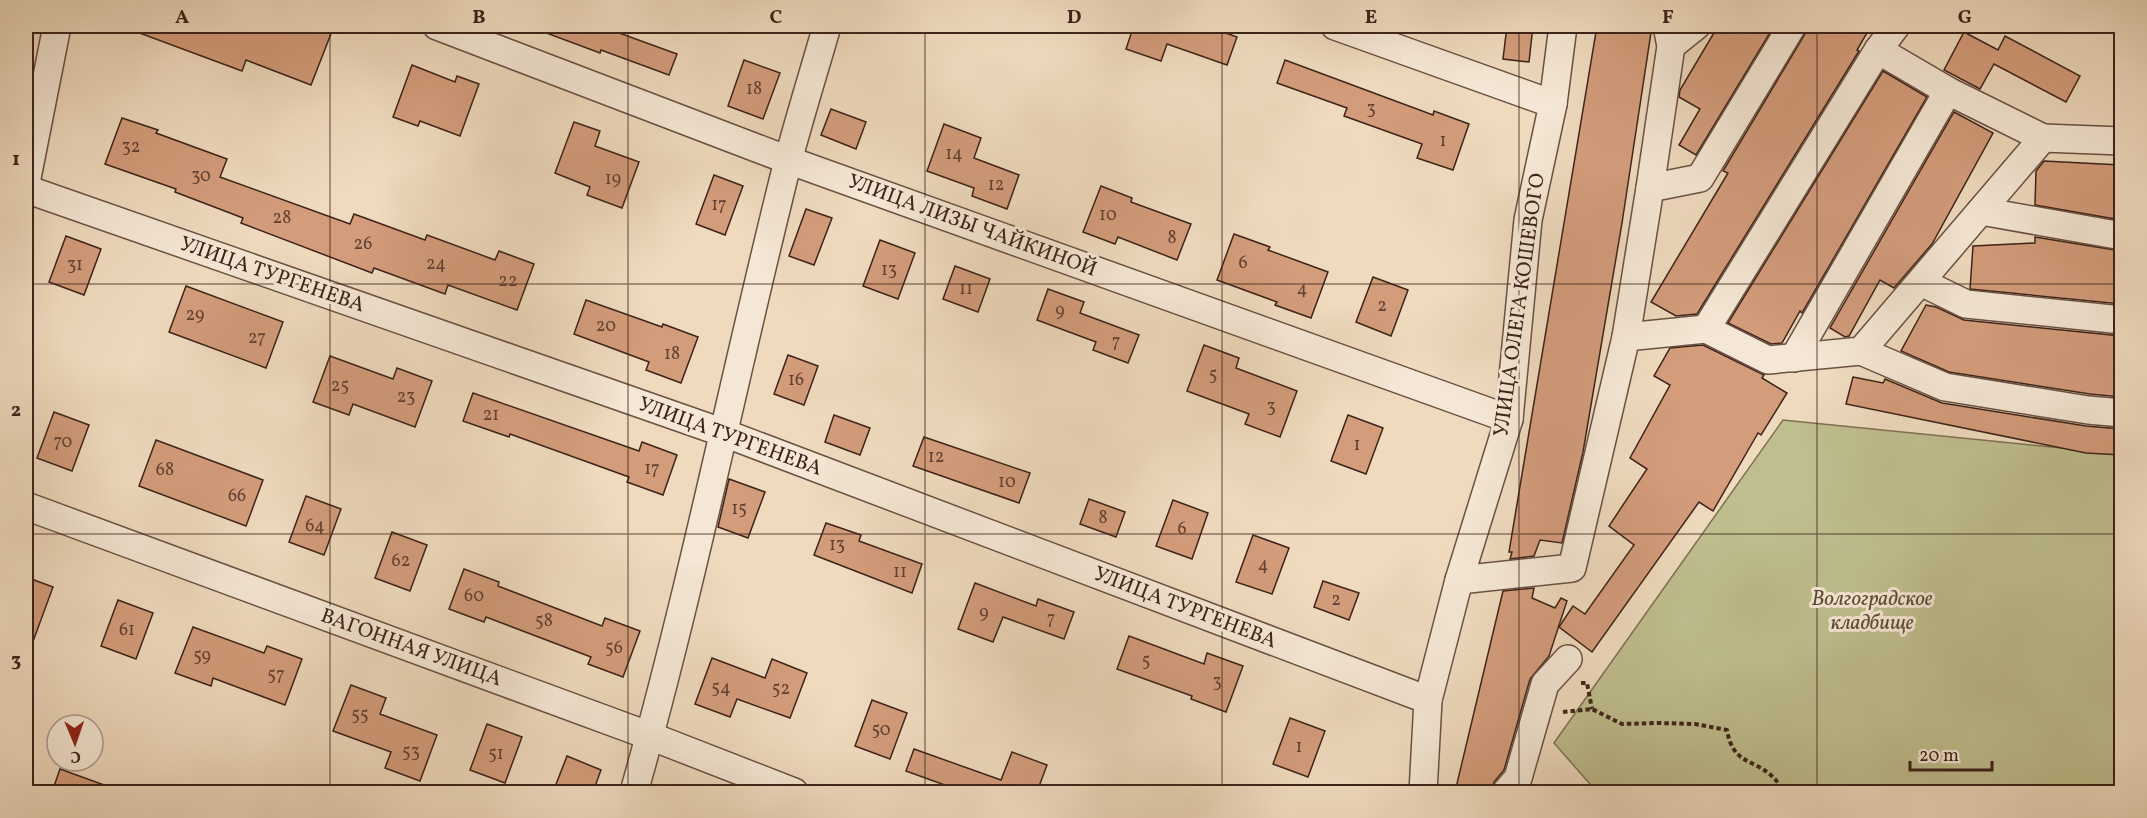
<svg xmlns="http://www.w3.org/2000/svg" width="2147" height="818" font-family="Vollkorn,serif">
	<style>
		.green { fill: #bfbe8e; stroke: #7e7054; stroke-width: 1.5 }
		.building { fill: #d39c7b; stroke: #3d2319; stroke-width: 1.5 }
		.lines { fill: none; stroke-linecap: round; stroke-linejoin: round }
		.minor-casing { stroke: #6a5142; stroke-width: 30 }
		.path { stroke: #3d2319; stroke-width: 4; stroke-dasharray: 4.5 3; stroke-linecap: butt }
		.minor { stroke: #f5e7d5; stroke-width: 27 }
		.grid { fill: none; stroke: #3d2319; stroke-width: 1.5; stroke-opacity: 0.55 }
		.labels { text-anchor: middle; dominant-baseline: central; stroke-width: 6; stroke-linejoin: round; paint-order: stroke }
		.number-label { font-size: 18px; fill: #624132 }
		.street-label { font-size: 21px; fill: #3d2319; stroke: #f5e7d5 }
		.park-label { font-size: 21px; font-style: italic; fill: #5e4a36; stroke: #f5e7d5 }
		.neatline { fill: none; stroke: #3d2319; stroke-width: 2 }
		.grid-label { font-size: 20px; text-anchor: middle; font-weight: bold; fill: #3d2319 }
	</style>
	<rect width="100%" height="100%" fill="#efdabe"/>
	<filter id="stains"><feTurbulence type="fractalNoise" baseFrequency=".00333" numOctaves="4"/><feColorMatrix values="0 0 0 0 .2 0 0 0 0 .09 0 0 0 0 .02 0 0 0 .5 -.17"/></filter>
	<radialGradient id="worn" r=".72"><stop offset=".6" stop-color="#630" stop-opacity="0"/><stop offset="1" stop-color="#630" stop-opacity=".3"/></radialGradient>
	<polygon class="green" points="1783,420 2121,454 2121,792 1597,792 1554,743"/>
	<g class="building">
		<polygon points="126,26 334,26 311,85 246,60 242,71 126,28"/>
		<polygon points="533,26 600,26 677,54 669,75 601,50 600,53 533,28"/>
		<polygon points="1125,26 1206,26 1237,37 1227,65 1167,44 1161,61 1126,49 1132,31 1125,29"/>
		<polygon points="1507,26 1533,26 1529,62 1503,59"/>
		<polygon points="1597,26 1652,26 1622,223 1583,452 1562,543 1540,540 1534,556 1510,559 1512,552 1509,552"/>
		<polygon points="1718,26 1774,26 1696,155 1679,145 1700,109 1679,97 1680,90"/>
		<polygon points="1808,26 1871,26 1857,50 1859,51 1697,314 1676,316 1651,302 1728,173 1723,171 1805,34"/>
		<polygon points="1964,32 1998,50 2005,36 2080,76 2066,102 1994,64 1980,89 1944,70"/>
		<polygon points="744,60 780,73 763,119 728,106"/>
		<polygon points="1285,60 1433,115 1434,111 1469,124 1453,170 1417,158 1422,144 1344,116 1347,108 1277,83"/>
		<polygon points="412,65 455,82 457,76 479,84 460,136 420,121 418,126 393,117"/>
		<polygon points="1883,71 1927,97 1802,313 1800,311 1782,343 1771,344 1728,323"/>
		<polygon points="831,109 866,122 856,149 821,135"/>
		<polygon points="1954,112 1993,133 1932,244 1894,288 1880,280 1849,336 1845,337 1830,328"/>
		<polygon points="122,118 158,130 156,133 227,159 220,177 350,224 354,214 425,240 427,235 495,260 499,251 534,264 517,310 448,285 445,294 374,268 372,273 241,223 243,218 175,192 176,189 105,164"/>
		<polygon points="574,122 600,131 595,146 639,162 622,208 587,195 590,187 555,173"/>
		<polygon points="944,124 981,138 974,158 1019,175 1007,209 972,196 974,188 927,171"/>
		<polygon points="2044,161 2121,165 2121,220 2035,205 2036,171"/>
		<polygon points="714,175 743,186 725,235 696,224"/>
		<polygon points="1101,186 1132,198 1131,202 1191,224 1177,260 1118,237 1115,244 1083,232"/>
		<polygon points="806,209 832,218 814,265 789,256"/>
		<polygon points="1234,234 1270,247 1268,250 1328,272 1311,318 1275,305 1277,302 1217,280"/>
		<polygon points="66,236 101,249 84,295 49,282"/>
		<polygon points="2035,237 2121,251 2121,304 1970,289 1973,246 2035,243"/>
		<polygon points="880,240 915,253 898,299 863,286"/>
		<polygon points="955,266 990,279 978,312 943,299"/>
		<polygon points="1373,277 1408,290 1391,336 1356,322"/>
		<polygon points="186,286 283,322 266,368 169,332"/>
		<polygon points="1048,289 1084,302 1080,313 1139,335 1128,363 1093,350 1096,342 1037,320"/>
		<polygon points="586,300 662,327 663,324 698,337 681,383 646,370 649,362 574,334"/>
		<polygon points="1926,305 1936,307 1964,320 2121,336 2121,397 2090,394 1949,372 1901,351"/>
		<polygon points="1204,345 1239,358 1236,368 1297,391 1280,437 1245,424 1249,414 1187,391"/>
		<polygon points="1703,345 1764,375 1762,378 1787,393 1761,435 1758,433 1713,511 1699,502 1592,652 1559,627 1573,606 1585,614 1634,545 1609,526 1647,469 1630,458 1670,385 1654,376 1670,348"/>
		<polygon points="788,355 818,366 804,405 774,394"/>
		<polygon points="330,356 393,379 397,368 432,381 415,427 353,404 349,415 313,402"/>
		<polygon points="1853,377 1883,383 1885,379 1942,403 2086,426 2121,429 2121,455 2086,453 1846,404"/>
		<polygon points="473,393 639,451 642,442 677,455 663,495 627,482 629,477 510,434 509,437 463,421"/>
		<polygon points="54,412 89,425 72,471 37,458"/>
		<polygon points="834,415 870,428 860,455 825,442"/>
		<polygon points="1348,415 1383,428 1366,474 1331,461"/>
		<polygon points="924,437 1030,473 1019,503 913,466"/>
		<polygon points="156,440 263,480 246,526 139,486"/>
		<polygon points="729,479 765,492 748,538 718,527"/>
		<polygon points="306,496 341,509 324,555 289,542"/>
		<polygon points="1089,499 1125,512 1116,537 1080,524"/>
		<polygon points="1173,500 1208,513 1192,559 1156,546"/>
		<polygon points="826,523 861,535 859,541 922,564 912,593 814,555"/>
		<polygon points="392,532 427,545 410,591 375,578"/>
		<polygon points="1253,535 1289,548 1272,594 1236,582"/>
		<polygon points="464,569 499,582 498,586 602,626 605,618 640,631 623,677 588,664 591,657 486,617 484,622 449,609"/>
		<polygon points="26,577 53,587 28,655 26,654"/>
		<polygon points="1323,581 1359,593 1349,620 1314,607"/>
		<polygon points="975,583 1036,606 1038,599 1074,612 1064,639 1003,617 993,642 958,629"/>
		<polygon points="1534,588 1532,598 1555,608 1561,598 1567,601 1549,656 1530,679 1504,770 1494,782 1491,792 1455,792 1503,591"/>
		<polygon points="118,600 153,613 136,659 101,646"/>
		<polygon points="193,627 264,653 267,646 302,659 285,705 213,678 211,686 175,673"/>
		<polygon points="1129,636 1204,664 1207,653 1243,666 1226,712 1191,699 1192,696 1117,669"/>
		<polygon points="712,658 765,678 772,659 807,673 790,718 737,699 730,717 695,704"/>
		<polygon points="351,685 386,698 380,714 437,735 420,781 385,768 391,752 333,731"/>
		<polygon points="872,700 907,713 890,759 855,746"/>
		<polygon points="1290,718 1325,731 1308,777 1273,764"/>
		<polygon points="487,724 522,737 505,783 470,770"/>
		<polygon points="914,749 1001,780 1012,752 1047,765 1037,792 964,792 906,771"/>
		<polygon points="567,756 601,770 593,792 553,792"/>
		<polygon points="60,769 118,790 118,792 52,792"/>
	</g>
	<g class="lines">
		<defs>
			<g id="minor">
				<polyline points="437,26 788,160 1509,419"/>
				<polyline points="1335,26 1553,104"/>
				<polyline points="1671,46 1696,26"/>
				<polyline points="1878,50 1948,91 2043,138"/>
				<polyline points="26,183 57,26"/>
				<polyline points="1650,188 1671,46 1667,26"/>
				<polyline points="26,189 724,433 1428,700"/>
				<polyline points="1981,211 2122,236"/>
				<polyline points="1921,282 1966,304 2122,320"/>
				<polyline points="1706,329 1878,50 1896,26"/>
				<polyline points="1626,337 1650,188 1700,178 1792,26"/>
				<polyline points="1861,351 1945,387 2088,410 2122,413"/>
				<polyline points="1794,358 1948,91"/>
				<polyline points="26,506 650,736 794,792"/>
				<polyline points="1459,580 1572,568 1626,337 1706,329 1768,360 1861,351 2043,138 2122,141"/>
				<path d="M634,792c59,-208 101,-421 154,-631 12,-45 26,-90 39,-135"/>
				<polyline points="1423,792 1428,700 1459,580 1509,419 1528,220 1553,104 1563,26"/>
				<polyline points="1506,792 1518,778 1545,684 1568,659"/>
			</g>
		</defs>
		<use href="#minor" class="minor-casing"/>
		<g class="path">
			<polyline points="1581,683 1587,683 1592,709"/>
			<path d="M1563,712l29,-3 30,15 36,-1 37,1 32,6c6,35 26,28 46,47 4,4 8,10 12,15"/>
		</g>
		<use href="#minor" class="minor"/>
	</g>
	<path class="grid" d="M330,26v766M628,26v766M925,26v766M1222,26v766M1519,26v766M1817,26v766M26,284h2096M26,534h2096"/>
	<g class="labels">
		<g class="number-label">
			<text x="754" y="89">18</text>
			<text x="1371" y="109">3</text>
			<text x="1443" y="141">1</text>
			<text x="131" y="147">32</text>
			<text x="954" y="154">14</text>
			<text x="201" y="176">30</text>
			<text x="613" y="179">19</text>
			<text x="996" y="185">12</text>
			<text x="719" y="205">17</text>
			<text x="1108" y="215">10</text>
			<text x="282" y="218">28</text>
			<text x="1172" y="238">8</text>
			<text x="363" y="244">26</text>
			<text x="1243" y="263">6</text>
			<text x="436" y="264">24</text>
			<text x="75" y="265">31</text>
			<text x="889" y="270">13</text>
			<text x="508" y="281">22</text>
			<text x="966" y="289">11</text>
			<text x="1302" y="289">4</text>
			<text x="1382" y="306">2</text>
			<text x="1060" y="311">9</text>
			<text x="195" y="315">29</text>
			<text x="606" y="326">20</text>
			<text x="257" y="338">27</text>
			<text x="1116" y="342">7</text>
			<text x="672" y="354">18</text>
			<text x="1213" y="375">5</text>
			<text x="796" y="380">16</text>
			<text x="340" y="386">25</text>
			<text x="406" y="397">23</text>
			<text x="1271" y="407">3</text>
			<text x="491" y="415">21</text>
			<text x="63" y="442">70</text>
			<text x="1357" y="445">1</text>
			<text x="936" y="457">12</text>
			<text x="652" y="469">17</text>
			<text x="165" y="470">68</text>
			<text x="1007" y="482">10</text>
			<text x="237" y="496">66</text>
			<text x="739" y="509">15</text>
			<text x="1103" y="518">8</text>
			<text x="315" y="526">64</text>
			<text x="1182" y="529">6</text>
			<text x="837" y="545">13</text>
			<text x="401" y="561">62</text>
			<text x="1263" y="565">4</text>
			<text x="900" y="572">11</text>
			<text x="474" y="596">60</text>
			<text x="1336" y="600">2</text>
			<text x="984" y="613">9</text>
			<text x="1051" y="619">7</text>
			<text x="544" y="621">58</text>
			<text x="127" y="630">61</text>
			<text x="614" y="648">56</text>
			<text x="202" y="656">59</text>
			<text x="1146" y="661">5</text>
			<text x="276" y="675">57</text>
			<text x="1217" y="682">3</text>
			<text x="721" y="688">54</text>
			<text x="781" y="689">52</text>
			<text x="360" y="715">55</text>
			<text x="881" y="730">50</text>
			<text x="1299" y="747">1</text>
			<text x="411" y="752">53</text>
			<text x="496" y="754">51</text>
		</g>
		<g class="street-label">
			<text transform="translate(972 226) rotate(20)">УЛИЦА ЛИЗЫ ЧАЙКИНОЙ</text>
			<text transform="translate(272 275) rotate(19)">УЛИЦА ТУРГЕНЕВА</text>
			<text transform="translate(1520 305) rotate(-82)">УЛИЦА ОЛЕГА КОШЕВОГО</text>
			<text transform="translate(730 437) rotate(20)">УЛИЦА ТУРГЕНЕВА</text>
			<text transform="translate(1185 608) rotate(21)">УЛИЦА ТУРГЕНЕВА</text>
			<text transform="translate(411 648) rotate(20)">ВАГОННАЯ УЛИЦА</text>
		</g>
		<g class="park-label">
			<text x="1872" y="599">Волгоградское<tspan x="1872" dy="24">кладбище</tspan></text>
		</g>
	</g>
	<rect width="2147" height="818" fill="none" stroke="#efdabe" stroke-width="66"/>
	<g transform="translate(75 743) rotate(178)"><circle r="28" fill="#f5e7d5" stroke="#ab998a" stroke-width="1.5"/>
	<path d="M0-4.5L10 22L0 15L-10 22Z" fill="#8f2418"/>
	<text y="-9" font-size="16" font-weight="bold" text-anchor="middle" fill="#3d2319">С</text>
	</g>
	<path d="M1910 761v9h82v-9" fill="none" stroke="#3d2319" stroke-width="3"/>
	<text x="1919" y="761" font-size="18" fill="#3d2319" stroke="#f5e7d5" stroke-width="4.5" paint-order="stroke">20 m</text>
	<rect x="33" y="33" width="2081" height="752" class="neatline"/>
	<g class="grid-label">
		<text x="182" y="23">A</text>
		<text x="479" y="23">B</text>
		<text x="776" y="23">C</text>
		<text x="1074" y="23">D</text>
		<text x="1371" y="23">E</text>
		<text x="1668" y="23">F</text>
		<text x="1965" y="23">G</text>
		<text x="16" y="165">1</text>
		<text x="16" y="416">2</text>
		<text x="16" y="666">3</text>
	</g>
	<rect width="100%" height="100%" filter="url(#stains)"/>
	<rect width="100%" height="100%" fill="url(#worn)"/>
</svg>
